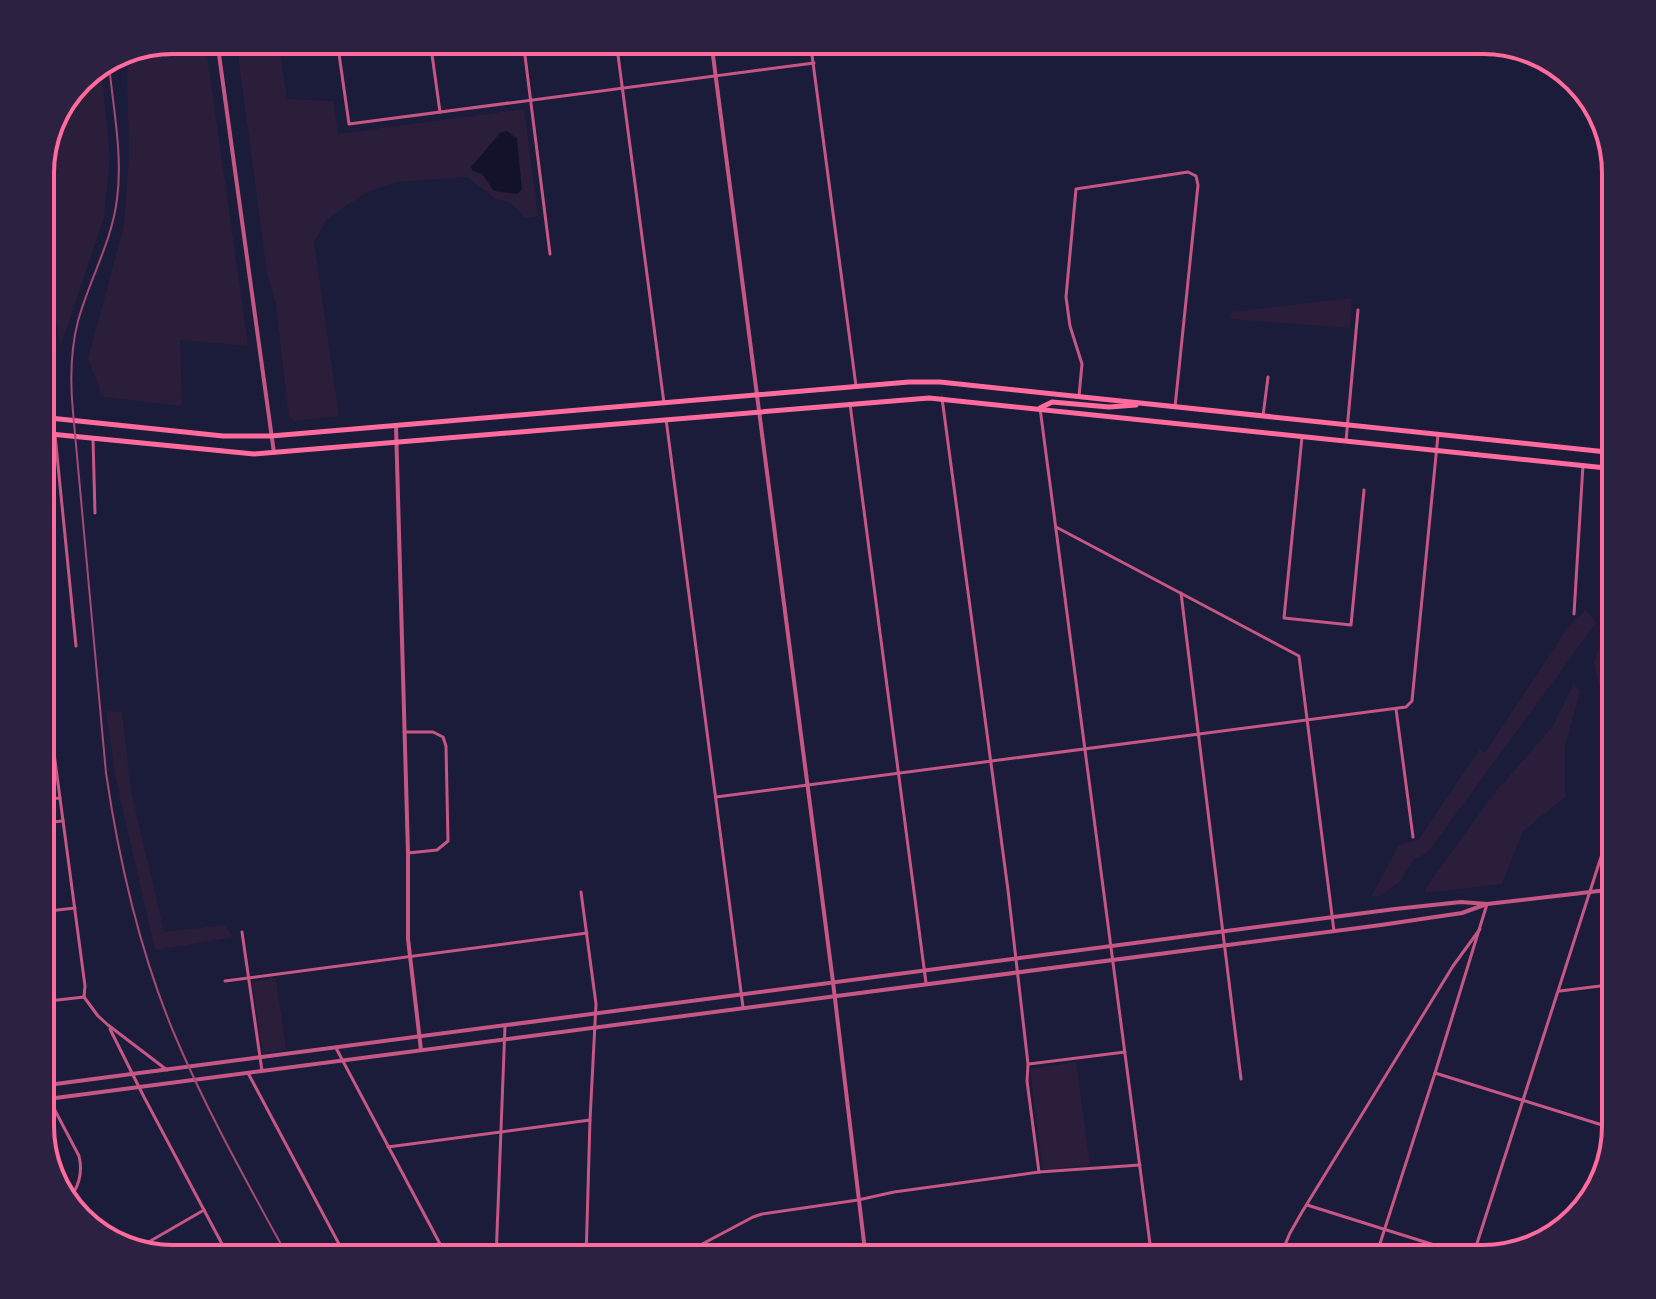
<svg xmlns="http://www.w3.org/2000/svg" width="1656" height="1299" font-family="'Asap Condensed',sans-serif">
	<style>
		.green { fill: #2a1e3b }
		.water { fill: #12122b }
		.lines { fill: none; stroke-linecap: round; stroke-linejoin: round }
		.minor { stroke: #c65784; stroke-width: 3 }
		.tertiary { stroke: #c65784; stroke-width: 4 }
		.primary { stroke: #ff6b9d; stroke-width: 5 }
		.rail { stroke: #a44b75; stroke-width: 2 }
		.rim { fill: none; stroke: #ff6b9d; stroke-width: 4 }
	</style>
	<rect width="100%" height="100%" fill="#1b1b3a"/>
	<g class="green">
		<polygon points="173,40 205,40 248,346 180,340 182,406 103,397 88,359 124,226 129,156 127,70 130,56"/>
		<polygon points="236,40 278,40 287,99 333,101 338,134 524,109 538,216 525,218 511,203 496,199 467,177 397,182 367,192 327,219 314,242 339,416 295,421 289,418 276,305 267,273"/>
		<polygon points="101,67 110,157 104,217 60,348 57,323 40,325 40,284 46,206 41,163 85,73"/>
		<polygon points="1352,298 1350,328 1230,319 1231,312"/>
		<polygon points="1586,610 1596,623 1428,852 1413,860 1400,882 1379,896 1371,897 1399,845 1418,840 1480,749 1485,753 1569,625"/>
		<polygon points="1616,642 1616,703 1603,702 1594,662 1599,647"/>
		<polygon points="1574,683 1580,692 1565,745 1565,797 1523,831 1502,884 1426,893 1425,889 1493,795 1553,726"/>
		<polygon points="106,711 122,712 131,790 164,932 224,925 234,937 155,950 115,775"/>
		<polygon points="276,978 286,1050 263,1053 252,982"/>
		<polygon points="1076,1062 1090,1165 1043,1170 1030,1069"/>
	</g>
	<polygon class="water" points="507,131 517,139 522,190 517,194 494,191 483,175 472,170 471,167 500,133"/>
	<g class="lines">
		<g class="minor">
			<polyline points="337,40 349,124 814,63"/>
			<polyline points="430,40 440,112"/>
			<polyline points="523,40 550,254"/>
			<polyline points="616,40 664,403"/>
			<polyline points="810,40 856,386"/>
			<polyline points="1079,396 1082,364 1070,326 1066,297 1076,189 1188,172 1196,176 1198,185 1175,407"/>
			<polyline points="942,398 1008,890 1028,1064 1027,1081 1039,1172"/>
			<polyline points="850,404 926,983"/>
			<polyline points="1040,408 1152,1259"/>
			<polyline points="1263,416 1268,377"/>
			<polyline points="666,419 743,1007"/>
			<polyline points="55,435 76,646"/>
			<polyline points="1302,437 1284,618 1351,625 1364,490"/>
			<polyline points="93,439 95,513"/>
			<polyline points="1346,441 1358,310"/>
			<polyline points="1056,527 1299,656 1334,931"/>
			<polyline points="1181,593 1241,1079"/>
			<polyline points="1574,614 1583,465"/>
			<polyline points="1396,709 1413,837"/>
			<polyline points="40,726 48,736 54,753 85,986 84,997 98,1016 108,1025 167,1070"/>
			<polyline points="404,732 433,732 443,737 446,746 448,841 437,850 408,853"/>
			<polyline points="716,797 1406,707 1412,701 1438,435"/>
			<polyline points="40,800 60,798"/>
			<polyline points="40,823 63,821"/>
			<polyline points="581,892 596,1004 590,1120 586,1259"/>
			<polyline points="40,912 75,908"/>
			<polyline points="242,932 262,1071"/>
			<polyline points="225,981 587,933"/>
			<polyline points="1560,991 1616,984"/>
			<polyline points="40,1002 84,997"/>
			<polyline points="110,1029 144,1097 230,1259"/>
			<polyline points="336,1048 448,1259"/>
			<polyline points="1029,1064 1125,1052"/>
			<polyline points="248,1073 347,1259"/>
			<polyline points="1435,1073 1615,1129"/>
			<path d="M46,1086l3,13 30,57c4,16 0,34 -13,45"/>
			<polyline points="388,1147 590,1120"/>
			<polyline points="1594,1184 1610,1128"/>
			<polyline points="1307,1205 1479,1259"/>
			<polyline points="140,1247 204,1210"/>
			<polyline points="414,1259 440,1245"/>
			<polyline points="496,1259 505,1026"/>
			<polyline points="674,1259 753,1217 762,1214 858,1200 894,1192 1039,1172 1140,1165"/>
			<polyline points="1279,1259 1290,1233 1302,1212 1453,966 1480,929"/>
			<polyline points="1375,1259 1435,1073 1487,904"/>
			<polyline points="1472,1259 1610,829 1616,713"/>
		</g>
		<g class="tertiary">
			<polyline points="217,40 274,453"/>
			<polyline points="711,40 833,982 866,1259"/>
			<polyline points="396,426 408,853 408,939 421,1050"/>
			<polyline points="40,1086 1395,909 1461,902 1487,904 1616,889"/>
			<polyline points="40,1100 1381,925 1462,913 1484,905"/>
		</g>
		<g class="primary">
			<polyline points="1040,408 1052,402 1109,407 1136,405"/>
			<polyline points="40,417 223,436 271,436 909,382 940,382 1616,453"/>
			<polyline points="40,433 254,454 929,398 1616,469"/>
		</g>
		<path class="rail" d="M109,64c4,44 14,91 8,135 -5,43 -28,81 -39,122 -8,31 -8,60 -5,91l33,361c13,88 33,176 67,258 33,79 75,153 116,228"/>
	</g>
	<path d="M0 0H1656V1299H0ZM173 54H1483A119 119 0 0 1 1602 173V1126A119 119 0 0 1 1483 1245H173A119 119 0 0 1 54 1126V173A119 119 0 0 1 173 54Z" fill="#2d2142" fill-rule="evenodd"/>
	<path class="rim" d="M173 54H1483A119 119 0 0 1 1602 173V1126A119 119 0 0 1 1483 1245H173A119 119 0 0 1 54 1126V173A119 119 0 0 1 173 54Z"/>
</svg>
